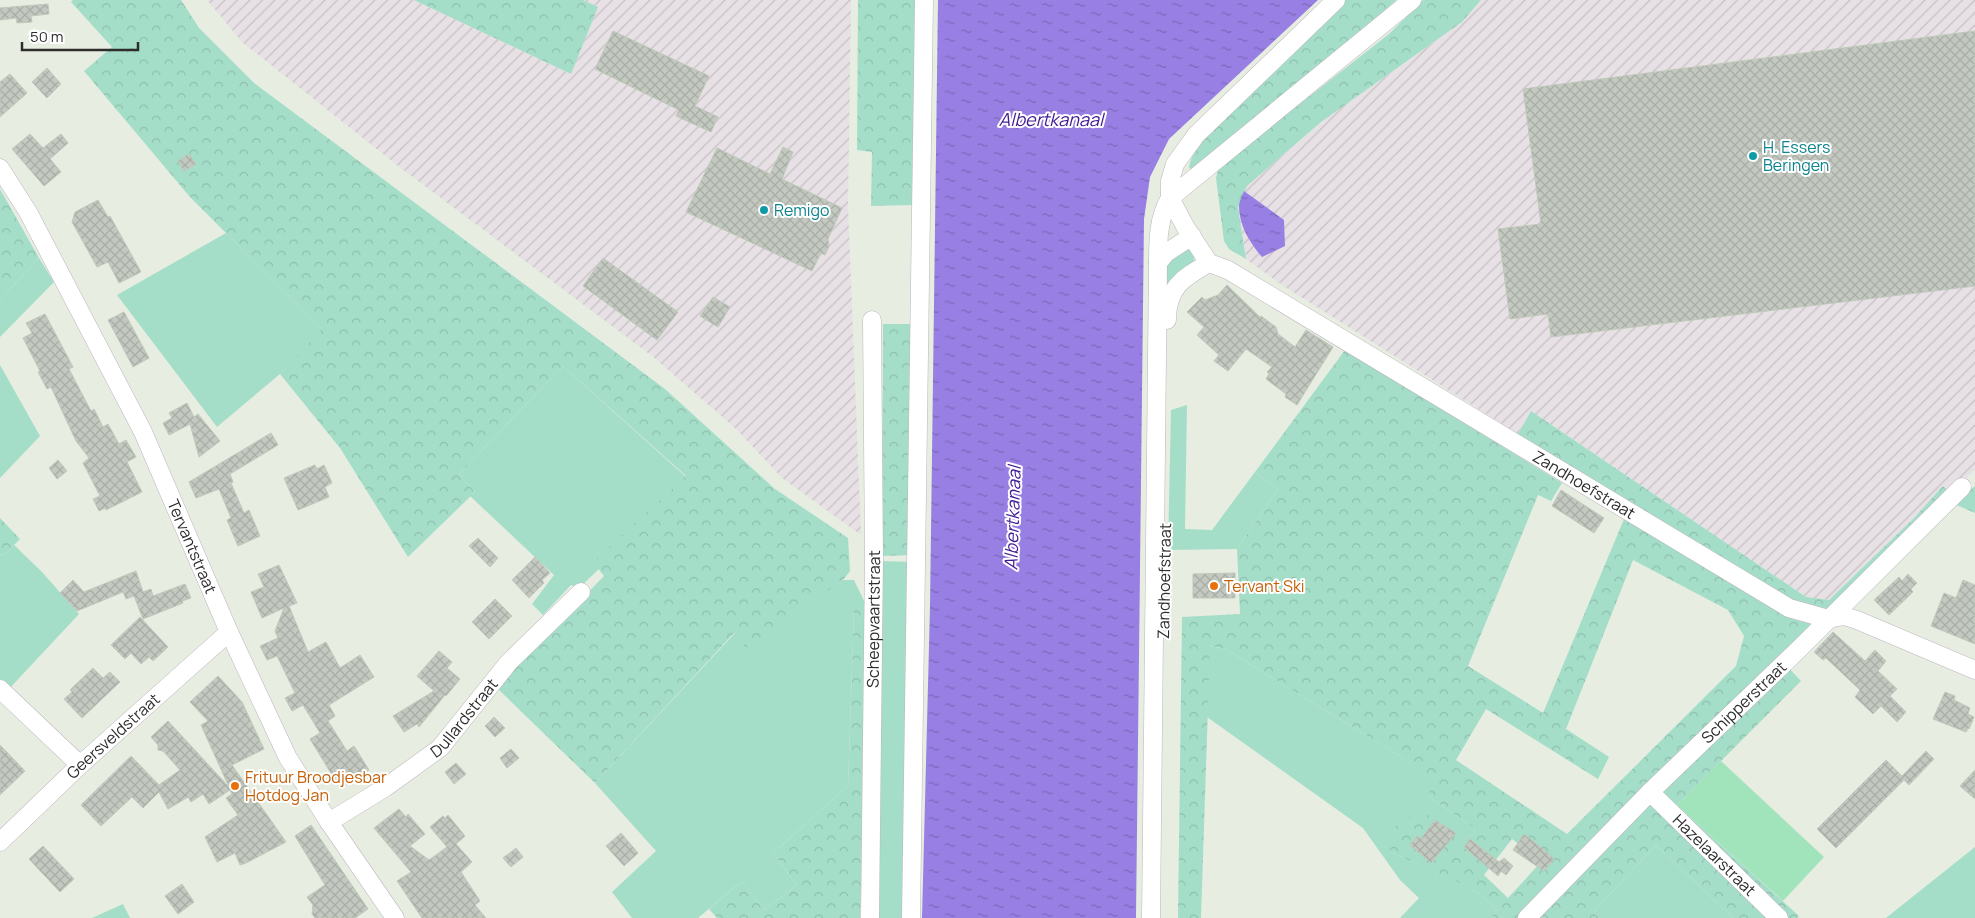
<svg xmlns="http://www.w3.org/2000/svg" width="1975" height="918" font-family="Manrope,sans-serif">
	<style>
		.industrial { fill: url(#industrial-furrows) }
		.grass { fill: #a4dec9 }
		.forest { fill: url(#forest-crowns); fill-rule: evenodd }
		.pitch { fill: #a1e4bc }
		.water { fill: url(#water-ripples) }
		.building { fill: url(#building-cross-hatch); stroke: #c0c9bb }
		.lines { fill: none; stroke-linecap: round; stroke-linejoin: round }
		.minor-casing { stroke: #bdb5bf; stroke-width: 19 }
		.minor { stroke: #fff; stroke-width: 18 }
		.culture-dot { fill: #0f9aa8; stroke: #fff; stroke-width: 2 }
		.food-dot { fill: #e8710a; stroke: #fff; stroke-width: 2 }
		.labels { text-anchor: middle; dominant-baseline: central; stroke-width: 4; stroke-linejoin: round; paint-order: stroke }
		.culture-label { font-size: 16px; fill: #0d838f; stroke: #fff; text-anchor: start }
		.street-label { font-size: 16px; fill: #2d2d2d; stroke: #fff }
		.food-label { font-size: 16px; fill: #c56008; stroke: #fff; text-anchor: start }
		.water-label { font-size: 18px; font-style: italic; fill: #421b94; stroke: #fff }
	</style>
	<defs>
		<pattern id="industrial-furrows" width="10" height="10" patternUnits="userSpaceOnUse" patternTransform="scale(1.25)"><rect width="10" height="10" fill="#e7e1e5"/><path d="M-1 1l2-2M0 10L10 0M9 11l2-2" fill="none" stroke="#c6c1c5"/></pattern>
		<pattern id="forest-crowns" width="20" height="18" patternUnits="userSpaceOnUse" patternTransform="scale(1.25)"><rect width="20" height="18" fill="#a4dec9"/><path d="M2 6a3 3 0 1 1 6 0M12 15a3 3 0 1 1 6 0" fill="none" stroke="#8ebfad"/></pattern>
		<pattern id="water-ripples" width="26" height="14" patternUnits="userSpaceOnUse" patternTransform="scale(1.25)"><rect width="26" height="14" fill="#987fe4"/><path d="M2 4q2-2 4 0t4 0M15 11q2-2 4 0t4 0" fill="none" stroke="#7c68b9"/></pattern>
		<pattern id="building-cross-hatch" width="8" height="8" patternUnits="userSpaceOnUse" patternTransform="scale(1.25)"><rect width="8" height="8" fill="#c3c9c0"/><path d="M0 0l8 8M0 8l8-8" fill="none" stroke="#a8ada5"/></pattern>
	</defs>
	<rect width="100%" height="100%" fill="#e7ede1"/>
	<g class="industrial">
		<polygon points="207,0 414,0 571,74 597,7 583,0 851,0 848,206 861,535 782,478 735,428 652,356 398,166 242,42"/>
		<polygon points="1481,0 1975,0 1975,470 1950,493 1943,487 1914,518 1829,600 1806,597 1531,411 1518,434 1282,285 1246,259 1238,208 1247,186 1321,122 1462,22"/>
	</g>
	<g class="grass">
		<polygon points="226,233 323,330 280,374 217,427 117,295"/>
		<polygon points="1186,244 1194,256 1194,261 1173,278 1165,290 1161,270"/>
		<polygon points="39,258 54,282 0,337 0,300"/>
		<polygon points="0,365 40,436 0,478"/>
		<polygon points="563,366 686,477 594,562 600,568 579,588 571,585 543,615 532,604 554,575 470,496 475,492 459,474"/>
		<polygon points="1187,405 1185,529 1212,530 1255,472 1278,489 1237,549 1168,550 1171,410"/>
		<polygon points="14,545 42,572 79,614 9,689 0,680 0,554 3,556"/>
		<polygon points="881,561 913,562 908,918 876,918"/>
		<polygon points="843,580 854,580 865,603 854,610 848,786 773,853 797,885 764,910 742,881 698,918 632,918 612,892 656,851 595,783 735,633 746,647"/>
		<path d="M1209,646l16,3 175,107 37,27 -10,12 48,34 -10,17 -74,6c28,14 59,23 85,40 8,5 14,12 21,18l-7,8h-90l19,-20 -19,-18 -37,-52 -156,-111z"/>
		<polygon points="1656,845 1733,918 1599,918 1594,911"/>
		<polygon points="1975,847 1975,918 1886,918"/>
		<polygon points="123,904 130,918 92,918"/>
	</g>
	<g class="forest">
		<polygon points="73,0 181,0 199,28 254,83 665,389 775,489 848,538 850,571 843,580 829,590 746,648 734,633 595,783 497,688 516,666 604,576 593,562 686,476 563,366 459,474 475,492 408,557 340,448 280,374 322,329 190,197 84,71 112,47 71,2"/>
		<polygon points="414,0 583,0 598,7 571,74"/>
		<polygon points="858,0 917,0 913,205 871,206 872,152 857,150"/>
		<path d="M1343,0h53l-16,15 -188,156 -3,-4c2,-11 8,-19 15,-28z"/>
		<polygon points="1423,0 1481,0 1462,22 1321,122 1247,186 1238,208 1246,259 1229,249 1224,241 1216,178 1218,170 1232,157 1389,34"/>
		<polygon points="0,189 39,258 0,300"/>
		<polygon points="883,324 915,324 913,555 882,556"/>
		<path d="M1345,350l217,133 -11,18 -13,-6 -70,171 75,47 81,-194 8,-16 -114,-69 13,-23 275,186 23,3 85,-82 29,-32 7,7 -168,168 19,20 -124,124 122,111 -2,2h-64l-77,-73 -62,66 5,7h-109l7,-8c-7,-6 -13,-13 -21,-18 -26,-16 -57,-26 -85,-40l-5,-15c10,-13 22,-20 37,-26l42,34 10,-16 -48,-34 9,-12 -36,-27 -175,-107 -15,-3 -9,272h-23l4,-301 58,-3 -3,-65 41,-60 -23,-17zM1633,560l95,50 16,26 -8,30 -169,168 -111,-74 30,-51 112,70 11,-22 -43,-28zM1512,839l30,22 -34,37 -24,-23z"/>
		<polygon points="1975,486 1975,513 1954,504"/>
		<polygon points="0,518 20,539 3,556 0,554"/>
		<polygon points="860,600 865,603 868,686 860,918 717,918 709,909 742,881 764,910 797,885 773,853 848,786 854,610"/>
	</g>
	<polygon class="pitch" points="1721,761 1824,857 1783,901 1677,805"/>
	<g class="water">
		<polygon points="938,0 1318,0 1169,139 1150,177 1144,219 1136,918 922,918 930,607"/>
		<path d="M1244,191l40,29 1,26 -23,11c-12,-14 -23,-31 -23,-51 0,-4 3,-10 5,-15z"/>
	</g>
	<g class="building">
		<polygon points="48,4 49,14 31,16 32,22 17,23 16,18 0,20 0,8"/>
		<polygon points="613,31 709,76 695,106 718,117 711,132 676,116 679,110 595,69"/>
		<polygon points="1975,31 1975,286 1551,337 1548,314 1510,319 1498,229 1541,224 1523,89"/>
		<polygon points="47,68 61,84 47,98 32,82"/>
		<polygon points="10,74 27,93 0,117 0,82"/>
		<polygon points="30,134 43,148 61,134 68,143 50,159 61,172 44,186 12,149"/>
		<polygon points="783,147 793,152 782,179 842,208 828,239 829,246 825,255 821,253 812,271 686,212 717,148 770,174"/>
		<polygon points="189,154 196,164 184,171 178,161"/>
		<polygon points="98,200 108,217 110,216 141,272 119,283 108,262 97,267 72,222 75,212"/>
		<polygon points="603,258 678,312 657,340 583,286"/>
		<polygon points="1227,285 1260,317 1261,316 1276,327 1278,334 1295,347 1306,330 1333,347 1297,405 1285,397 1286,394 1266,379 1269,374 1267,372 1272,367 1246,349 1228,371 1214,361 1219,355 1197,335 1204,327 1187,312 1202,297 1205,300 1218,295"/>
		<polygon points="713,297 730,307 718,327 700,316"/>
		<polygon points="124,312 149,358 133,367 108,320"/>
		<polygon points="45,314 73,367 69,369 91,411 94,409 103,427 108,424 119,444 126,440 136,457 127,462 142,492 106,510 105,508 99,511 93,499 100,496 83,463 89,458 76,441 51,387 47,389 38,372 40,371 23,338 32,333 26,323"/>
		<polygon points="187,403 194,417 198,414 220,441 199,457 190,424 169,435 163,423 172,418 169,413"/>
		<polygon points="271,433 278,445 230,474 233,482 231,483 244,513 249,510 260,536 238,546 227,520 231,518 219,489 196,498 189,482"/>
		<polygon points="58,460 67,471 57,479 49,468"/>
		<polygon points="315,465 317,469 324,465 332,483 325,487 329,497 298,510 284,478"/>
		<polygon points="1561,490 1604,518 1594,533 1552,506"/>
		<polygon points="478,538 498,558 490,567 469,546"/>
		<polygon points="535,557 550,573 542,580 544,583 529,598 512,580"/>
		<polygon points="279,565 297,603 289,606 308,652 326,642 340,668 360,655 374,677 329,705 335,716 328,721 347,751 354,746 369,770 340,788 310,739 320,733 303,705 292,711 285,698 295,693 277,656 267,660 260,646 278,638 275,631 284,608 262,618 251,592 264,587 258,574"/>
		<polygon points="136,571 143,592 151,589 153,596 185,584 191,598 182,601 183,603 143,619 134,596 126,599 123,592 77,611 60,593 73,580 84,592"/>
		<polygon points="1235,573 1235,598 1193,598 1193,574"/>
		<polygon points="1908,574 1917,583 1911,589 1913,592 1889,615 1874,600 1899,577 1902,581"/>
		<polygon points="1963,580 1975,585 1975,644 1931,626 1944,593 1956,598"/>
		<polygon points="495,599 512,616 489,639 472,622"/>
		<polygon points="140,617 168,647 153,661 149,657 141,664 131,653 125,659 111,645"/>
		<polygon points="1833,632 1865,661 1875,650 1886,661 1878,671 1897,689 1890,696 1906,712 1897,722 1881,706 1873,714 1855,697 1860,690 1826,658 1823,660 1814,652"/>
		<polygon points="439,651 452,662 447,668 460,679 446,696 445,695 419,727 417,724 404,732 393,716 434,691 417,676"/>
		<polygon points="93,668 103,678 110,672 120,682 82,718 64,699 72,692 70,690"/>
		<polygon points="218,676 242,702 264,749 232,765 286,842 246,863 240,865 235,853 217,862 205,837 238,815 226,798 232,794 230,790 209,804 203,794 191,802 188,797 168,809 159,792 143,808 132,797 101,826 81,805 131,756 159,785 180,770 163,751 158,750 158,745 151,737 168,721 229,787 201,725 208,721 190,702"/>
		<polygon points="1945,692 1955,696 1954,700 1970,708 1968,714 1974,717 1969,729 1968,728 1966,732 1933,719"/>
		<polygon points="494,717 505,728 495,737 485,726"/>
		<polygon points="0,745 25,771 0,795"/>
		<polygon points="511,749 519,758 507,768 500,758"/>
		<polygon points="1926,751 1934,759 1909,785 1904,780 1836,848 1817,829 1886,760 1902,776"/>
		<polygon points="456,763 466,774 454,784 445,772"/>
		<polygon points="1975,770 1975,799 1960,786"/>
		<polygon points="399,809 406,817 408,814 425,834 410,846 429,860 447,847 430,827 443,816 445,818 448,815 465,836 456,844 472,862 461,872 480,901 475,905 486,918 422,918 397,881 411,872 374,828"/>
		<polygon points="1435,820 1456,833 1431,863 1410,845 1417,836 1421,839"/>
		<polygon points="311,825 368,909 355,918 315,918 312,914 313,905 307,897 325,885 295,836"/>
		<polygon points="621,833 638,853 624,866 606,846"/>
		<polygon points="1524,834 1543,849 1554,859 1544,871 1513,850"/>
		<polygon points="1470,839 1499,862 1504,858 1513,866 1506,875 1501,871 1498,876 1464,847"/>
		<polygon points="43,846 74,879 60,892 29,859"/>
		<polygon points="516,848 523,857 511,867 503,858"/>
		<polygon points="182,884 194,902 178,914 165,896"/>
	</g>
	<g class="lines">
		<defs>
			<g id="minor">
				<path id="s1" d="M0,168l28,44 115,220 86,200 59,126 41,64 66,96"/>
				<path id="s2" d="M1170,198l16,30 23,35 19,7 561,338 39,11 16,-3 13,4 118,50"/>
				<polyline points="1170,198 1170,181 1175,164 1196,135 1336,0"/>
				<path d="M1158,263c0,-22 0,-45 12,-65l242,-198"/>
				<path d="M1167,320c0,-33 16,-42 42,-57"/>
				<polyline points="0,689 80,765"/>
				<path id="s3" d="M1650,792l129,126"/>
				<path id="s4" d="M329,822l57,-35 54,-39 69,-86 72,-70"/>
				<path id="s5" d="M0,842l80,-77 149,-133"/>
				<path id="s6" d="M870,918l4,-360 -2,-238"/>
				<polyline points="911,918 924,0"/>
				<polyline points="1151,918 1158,263 1166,253 1192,236"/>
				<path id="s7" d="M1527,918l123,-126 149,-143 163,-162"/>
			</g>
		</defs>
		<use href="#minor" class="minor-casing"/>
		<use href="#minor" class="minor"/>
	</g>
	<g class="culture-dot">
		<circle cx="1753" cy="156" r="5"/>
		<circle cx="764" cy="210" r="5"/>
	</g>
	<g class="food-dot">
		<circle cx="1214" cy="586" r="5"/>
		<circle cx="235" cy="786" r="5"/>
	</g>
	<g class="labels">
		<g class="culture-label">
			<text x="1763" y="147">H. Essers<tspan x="1763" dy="18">Beringen</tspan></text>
			<text x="774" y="210">Remigo</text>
		</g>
		<g class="street-label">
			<text stroke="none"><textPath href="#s2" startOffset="512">Zandhoefstraat</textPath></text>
			<text stroke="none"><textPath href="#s1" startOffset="425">Tervantstraat</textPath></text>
			<text transform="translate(1164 581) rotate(-89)">Zandhoefstraat</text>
			<text stroke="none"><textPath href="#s6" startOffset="299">Scheepvaartstraat</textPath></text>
			<text stroke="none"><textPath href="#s7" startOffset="306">Schipperstraat</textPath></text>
			<text stroke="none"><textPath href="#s4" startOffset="172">Dullardstraat</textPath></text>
			<text stroke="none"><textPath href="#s5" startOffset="155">Geersveldstraat</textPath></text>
			<text stroke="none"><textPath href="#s3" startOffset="90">Hazelaarstraat</textPath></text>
		</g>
		<g class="food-label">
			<text x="1224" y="586">Tervant Ski</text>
			<text x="245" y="777">Frituur Broodjesbar<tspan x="245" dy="18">Hotdog Jan</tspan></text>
		</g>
		<g class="water-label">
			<text x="1051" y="119">Albertkanaal</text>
			<text transform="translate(1012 518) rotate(-88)">Albertkanaal</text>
		</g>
	</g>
	<path d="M22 42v8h116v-8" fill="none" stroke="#2d2d2d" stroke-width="2.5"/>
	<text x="30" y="42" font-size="15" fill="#2d2d2d" stroke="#ffffff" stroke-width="4" paint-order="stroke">50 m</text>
</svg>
